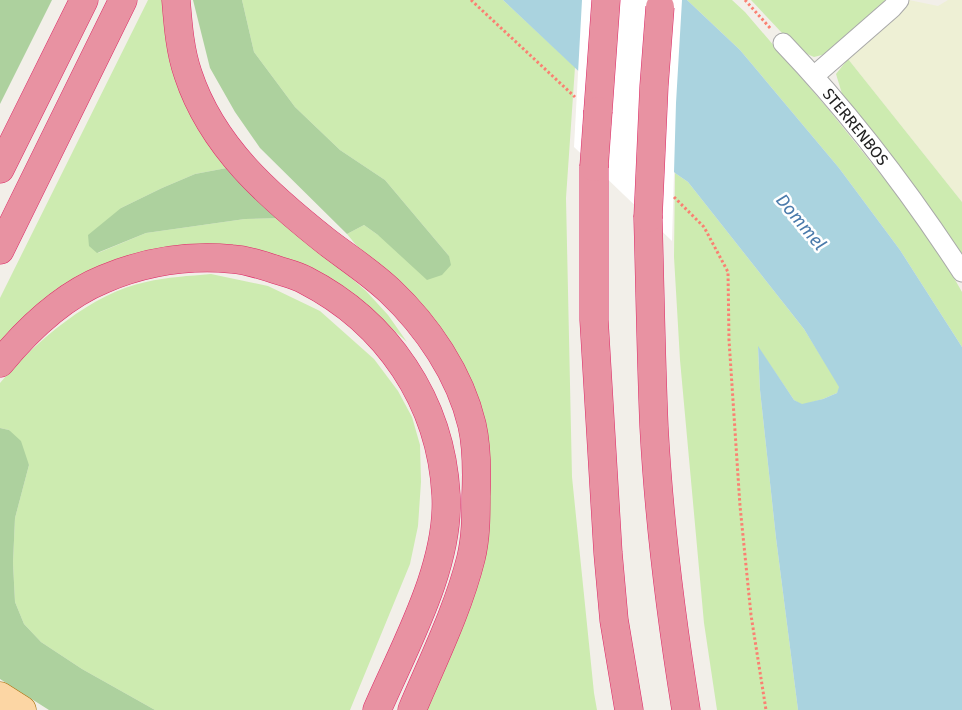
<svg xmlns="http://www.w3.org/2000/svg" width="962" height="710" font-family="'Fira Sans',sans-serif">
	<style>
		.farmland { fill: #eef0d5 }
		.grass { fill: #cdebb0 }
		.forest { fill: #add19e }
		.water { fill: #aad3df }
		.pier { fill: #fff }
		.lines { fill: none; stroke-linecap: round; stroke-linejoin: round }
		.minor-casing { stroke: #a9a9a9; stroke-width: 21 }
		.primary-casing { stroke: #a06b00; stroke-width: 29 }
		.motorway-casing { stroke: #dc2a67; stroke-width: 29 }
		.path { stroke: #fa8072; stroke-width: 3; stroke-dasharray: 2.5 2.5; stroke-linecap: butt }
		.minor { stroke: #fff; stroke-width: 19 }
		.primary { stroke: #fcd6a4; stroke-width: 28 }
		.motorway { stroke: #e892a2; stroke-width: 28 }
		.motorway-bridge-casing { stroke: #dc2a67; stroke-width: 29; stroke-linecap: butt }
		.motorway-bridge { stroke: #e892a2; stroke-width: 28 }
		.labels { text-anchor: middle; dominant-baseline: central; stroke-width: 5; stroke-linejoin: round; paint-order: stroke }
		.street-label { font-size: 16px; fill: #222; stroke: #fff }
		.water-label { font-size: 18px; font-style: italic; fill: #4a7aab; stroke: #fff }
	</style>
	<rect width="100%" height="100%" fill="#f2efe9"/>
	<polygon class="farmland" points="909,0 938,6 948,0 962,0 962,202 848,59 899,14"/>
	<g class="grass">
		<polygon points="148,0 168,0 232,167 195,174 162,188 121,208 98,253 146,233 245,219 283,218 366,291 388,315 407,342 388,325 345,290 165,251 0,344 0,298"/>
		<polygon points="242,0 503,0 575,67 566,198 572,477 594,693 597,710 422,710 489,479 389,273 356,245 347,234 364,225 378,235 449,256 385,180 340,150 295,107 254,52"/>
		<polygon points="687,0 732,0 745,12 829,110 890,186 942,257 962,292 962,347 900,250 839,168 740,50"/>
		<polygon points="751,0 893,0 834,52 814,57 798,50"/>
		<polygon points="848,59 962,202 962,255 916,190 843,97 836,74"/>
		<polygon points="675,173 688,182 804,329 840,387 837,393 823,399 802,405 794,400 758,347 760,390 776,538 798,710 717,710 704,623 680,360 674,257"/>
		<path d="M211,274l57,12 52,25 54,48 24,32 14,26 8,28 1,37 -3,44 -8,38 -60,146h-195l-73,-41 -41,-27 -17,-18 -9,-22 -2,-39 2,-45 14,-53 -20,-35 -9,-2v-45c36,-42 92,-90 146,-101 21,-5 43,-6 65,-8z"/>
	</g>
	<g class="forest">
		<polygon points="0,0 52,0 0,104"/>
		<polygon points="193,0 242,0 254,52 295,107 340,150 385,180 449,256 451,265 442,275 427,280 378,235 364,225 347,234 260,148 235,112 210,68"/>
		<polygon points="232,167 283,218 245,219 146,233 97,253 89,246 88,235 121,208 162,188 195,174"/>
		<polygon points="0,428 9,430 21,441 29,465 15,518 13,563 15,602 24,624 41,642 82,669 155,710 49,710 0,679"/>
	</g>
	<polygon class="water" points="503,0 687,0 740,50 839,168 900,250 962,347 962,710 798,710 776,538 760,390 758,346 794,400 802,404 823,399 837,393 839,387 804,329 688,182 675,173 623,113"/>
	<polygon class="pier" points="582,0 682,0 676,103 672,241 574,147"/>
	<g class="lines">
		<defs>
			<g id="minor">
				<path id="s1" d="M783,43c67,70 126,148 179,229"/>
				<polyline points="814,76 892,8 899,0"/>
			</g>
			<polyline id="primary" points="0,696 22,710"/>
			<g id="motorway">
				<path d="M176,0c2,25 4,51 12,74 24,73 81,122 139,168 21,16 44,31 63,49 37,35 70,83 82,134 5,22 5,48 4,71 0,21 0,41 -5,62 -13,52 -38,102 -59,152"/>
				<polyline points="598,111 606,0"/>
				<polyline points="594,167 594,320 608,553 614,620 629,710"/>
				<polyline points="0,169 84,0"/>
				<path d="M648,218c2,70 3,139 6,209 5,94 17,190 32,283"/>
				<polyline points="0,250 123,0"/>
				<path d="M0,363c28,-34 62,-67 104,-84 40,-17 84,-24 128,-20 15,1 30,6 45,11 9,3 19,5 28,10 82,42 136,121 141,215 4,71 -41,150 -69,215"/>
			</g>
		</defs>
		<use href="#minor" class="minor-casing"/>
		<use href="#primary" class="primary-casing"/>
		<use href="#motorway" class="motorway-casing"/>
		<g class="path">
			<polyline points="471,0 575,97"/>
			<polyline points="745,0 771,29"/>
			<polyline points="674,197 704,227 728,272 729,340 740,506 751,615 766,710"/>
		</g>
		<use href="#minor" class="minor"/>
		<use href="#primary" class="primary"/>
		<use href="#motorway" class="motorway"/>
		<defs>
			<g id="motorway-bridge">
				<polyline points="594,167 598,111"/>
				<polyline points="648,218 654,86 660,7"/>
			</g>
		</defs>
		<use href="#motorway-bridge" class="motorway-bridge-casing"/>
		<use href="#motorway-bridge" class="motorway-bridge"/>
	</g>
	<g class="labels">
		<g class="street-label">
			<text stroke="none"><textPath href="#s1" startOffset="111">STERRENBOS</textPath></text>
		</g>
		<g class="water-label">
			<text transform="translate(801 222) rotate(50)">Dommel</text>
		</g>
	</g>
</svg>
